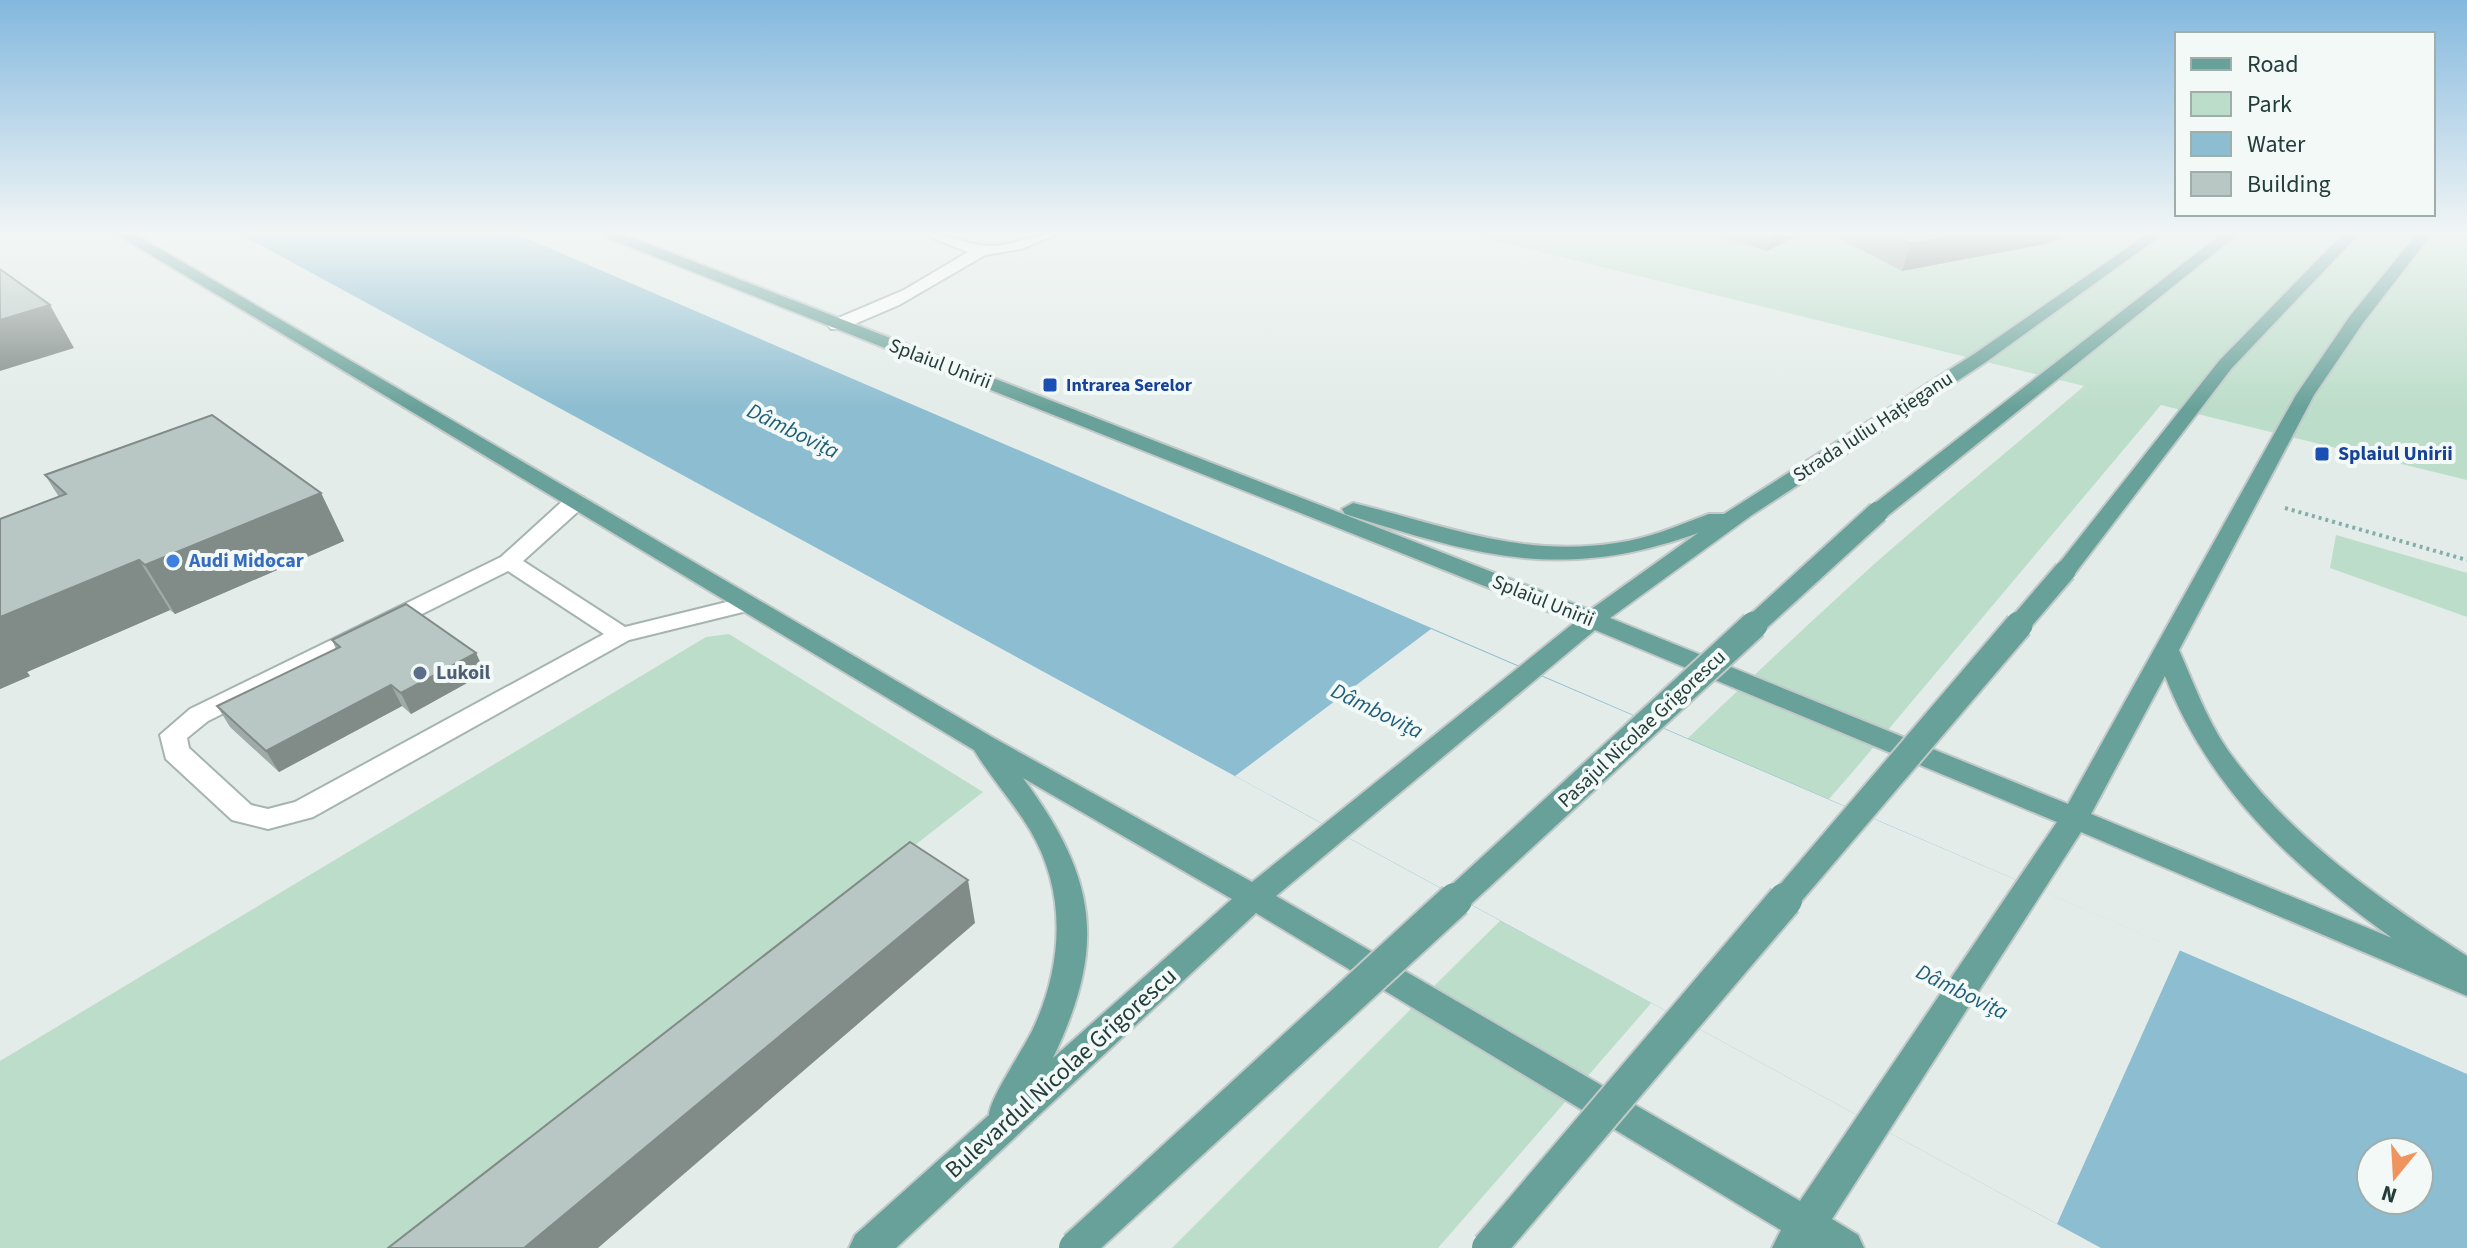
<svg xmlns="http://www.w3.org/2000/svg" width="2467" height="1248" font-family="'Source Sans 3',sans-serif">
	<style>
		.green { fill: #bcddc9 }
		.water { fill: #8cbdd0; fill-rule: evenodd }
		.pier { fill: #e3ece9 }
		.lines { fill: none; stroke-linecap: round; stroke-linejoin: round }
		.minor-casing { stroke: #a6b4b1; stroke-width: 4 }
		.major-casing { stroke: #c1c9c8; stroke-width: 4 }
		.path { stroke: #84afa7; stroke-width: 4; stroke-dasharray: 3 4; stroke-linecap: butt }
		.minor { fill: #fff; fill-rule: evenodd }
		.major { fill: #68a199; fill-rule: evenodd }
		.major-bridge-far2-casing { stroke: #c1c9c8; stroke-width: 25; stroke-linecap: butt }
		.major-bridge-far1-casing { stroke: #c1c9c8; stroke-width: 31; stroke-linecap: butt }
		.major-bridge-casing { stroke: #c1c9c8; stroke-width: 38; stroke-linecap: butt }
		.major-bridge-far2 { stroke: #68a199; stroke-width: 21 }
		.major-bridge-far1 { stroke: #68a199; stroke-width: 27 }
		.major-bridge { stroke: #68a199; stroke-width: 34 }
		.wall { fill: #9eaba8 }
		.shaded-wall { fill: #818b88 }
		.building { fill: #b8c7c3; stroke: #818b88; stroke-width: 2 }
		.transit-dot { fill: #1a4fb4; stroke: #f3f9f7; stroke-width: 3 }
		.shop-dot { fill: #3f7fe0; stroke: #f3f9f7; stroke-width: 3 }
		.service-dot { fill: #5c6f8a; stroke: #f3f9f7; stroke-width: 3 }
		.labels { text-anchor: middle; dominant-baseline: central; stroke-width: 8; stroke-linejoin: round; paint-order: stroke }
		.far-transit-label { font-size: 18px; font-weight: bold; fill: #164399; stroke: #f3f9f7; text-anchor: start }
		.street-label { font-size: 20px; fill: #233d39; stroke: #f3f9f7 }
		.transit-label { font-size: 20px; font-weight: bold; fill: #164399; stroke: #f3f9f7; text-anchor: start }
		.shop-label { font-size: 20px; font-weight: bold; fill: #366cbe; stroke: #f3f9f7; text-anchor: start }
		.service-label { font-size: 20px; font-weight: bold; fill: #4e5e75; stroke: #f3f9f7; text-anchor: start }
		.water-label { font-size: 22px; font-style: italic; fill: #1e5e78; stroke: #f3f9f7 }
		.near-street-label { font-size: 24px; fill: #233d39; stroke: #f3f9f7 }
	</style>
	<rect width="100%" height="100%" fill="#e3ece9"/>
	<g class="green">
		<path d="M1472,235h995v245l-306,-75 -305,363 -418,480h-266c223,-223 445,-448 677,-661 76,-70 157,-133 235,-201z"/>
		<polygon points="2336,535 2467,573 2467,617 2330,568"/>
		<polygon points="729,634 983,792 399,1248 0,1248 0,1061 706,637"/>
	</g>
	<path class="water" d="M242,235h277l1948,839v174h-366zM2371,1152h48v48h-48z"/>
	<polygon class="pier" points="1431,629 2180,950 2057,1224 1235,776"/>
	<g class="lines">
		<defs>
			<g id="minor">
				<path d="M930,235c24,0 40,12 62,11 22,-1 40,-12 63,-11l-34,14 -36,6 -86,50 -56,24h-12l-3,-4 3,-4 73,-31 64,-38 -36,-14z"/>
				<path d="M575,496l8,1 3,5 -3,5 -60,54 102,66 122,-30 8,2 4,5 -4,5 -126,31 -316,177 -45,12 -36,-9 -66,-61 -6,-24 30,-26 311,-152 66,-60zM508,571l96,63 -309,168 -27,7 -17,-4 -62,-57 -2,-10 21,-17z"/>
			</g>
			<g id="major">
				<path d="M118,235h18l856,502 260,145 323,-260 -967,-384 -2,-3h19l965,375 108,-77c-136,49 -220,23 -353,-19l-3,-5 11,-6c91,22 167,55 263,40 32,-4 63,-18 93,-29h15l250,-160 172,-119h16l-176,127 -234,153 -142,103 458,186 228,-409 54,-79 66,-81h15l-68,88 -49,72 -135,255c15,34 27,68 48,99 62,88 151,149 240,207v40l-386,-164 -249,387 26,16 6,13h-92l9,-18 -525,-317 -360,335h-47l6,-13 134,-120c1,-17 34,-65 44,-86 30,-64 34,-137 -3,-199 -17,-28 -39,-52 -56,-80zM1595,630l462,192 -257,379 -524,-305zM2165,676c44,113 130,193 227,262l-301,-124zM1023,778l209,121 -179,159c54,-113 44,-180 -30,-280z"/>
				<polygon points="2220,235 2237,235 1886,517 1870,517 1867,512 1870,507"/>
				<polygon points="2342,235 2358,235 2231,369 2073,576 2057,576 2054,571 2057,566 2219,361"/>
			</g>
		</defs>
		<use href="#minor" class="minor-casing"/>
		<use href="#major" class="major-casing"/>
		<polyline class="path" points="2285,508 2467,560"/>
		<use href="#minor" class="minor"/>
		<use href="#major" class="major"/>
		<defs>
			<g id="major-bridge-far2">
				<polyline points="1752,627 1878,512"/>
				<polyline points="2017,627 2065,571"/>
			</g>
			<g id="major-bridge-far1">
				<polyline points="1453,902 1754,625"/>
				<polyline points="1783,902 2019,625"/>
			</g>
			<g id="major-bridge">
				<polyline points="1076,1248 1455,900"/>
				<polyline points="1489,1248 1785,900"/>
			</g>
		</defs>
		<use href="#major-bridge-far2" class="major-bridge-far2-casing"/>
		<use href="#major-bridge-far1" class="major-bridge-far1-casing"/>
		<use href="#major-bridge" class="major-bridge-casing"/>
		<use href="#major-bridge-far2" class="major-bridge-far2"/>
		<use href="#major-bridge-far1" class="major-bridge-far1"/>
		<use href="#major-bridge" class="major-bridge"/>
	</g>
	<g class="wall">
		<polygon points="1716,235 1798,235 1767,251"/>
		<polygon points="1832,235 2064,235 2050,243 1902,271"/>
		<polygon points="45,475 321,493 344,541 175,614 170,610 27,672 30,676 0,689 0,518 59,497"/>
		<polygon points="332,640 476,653 485,673 411,714 402,706 279,772 230,727 217,706 336,649"/>
	</g>
	<g class="shaded-wall">
		<polygon points="1772,235 1798,235 1767,251"/>
		<polygon points="1959,235 2064,235 2050,243 1902,271 1911,244"/>
		<polygon points="50,305 74,348 0,371 0,320"/>
		<polygon points="321,493 344,541 175,614 145,565"/>
		<polygon points="139,560 170,610 27,672 30,676 0,689 0,617"/>
		<polygon points="476,653 485,673 411,714 401,693"/>
		<polygon points="391,685 402,706 279,772 266,751"/>
		<polygon points="968,880 975,923 598,1248 524,1248"/>
	</g>
	<g class="building">
		<polygon points="1893,235 1959,235 1911,244"/>
		<polygon points="0,269 50,305 0,320"/>
		<polygon points="212,415 321,493 145,565 139,560 0,617 0,519 66,494 45,475"/>
		<polygon points="406,604 476,653 401,693 391,685 266,751 217,706 340,647 332,640"/>
		<polygon points="910,842 968,880 524,1248 388,1248"/>
	</g>
	<linearGradient id="sky" x2="0" y2="1"><stop stop-color="#83b8de"/><stop offset="0.57" stop-color="#f2f6f5"/><stop offset="1" stop-color="#f2f6f5" stop-opacity="0"/></linearGradient>
	<rect width="2467" height="409" fill="url(#sky)"/>
	<g class="transit-dot">
		<rect x="1042" y="377" width="16" height="16" rx="4"/>
		<rect x="2314" y="446" width="16" height="16" rx="4"/>
	</g>
	<circle class="shop-dot" cx="173" cy="561" r="8"/>
	<circle class="service-dot" cx="420" cy="673" r="8"/>
	<g class="labels">
		<g class="far-transit-label">
			<text x="1066" y="385">Intrarea Serelor</text>
		</g>
		<g class="street-label">
			<text transform="translate(940 364) rotate(21)">Splaiul Unirii</text>
			<text transform="translate(1873 427) rotate(-33)">Strada Iuliu Hațieganu</text>
			<text transform="translate(1543 601) rotate(22)">Splaiul Unirii</text>
			<text transform="translate(1642 729) rotate(-43)">Pasajul Nicolae Grigorescu</text>
		</g>
		<g class="transit-label">
			<text x="2338" y="454">Splaiul Unirii</text>
		</g>
		<g class="shop-label">
			<text x="189" y="561">Audi Midocar</text>
		</g>
		<g class="service-label">
			<text x="436" y="673">Lukoil</text>
		</g>
		<g class="water-label">
			<text transform="translate(793 431) rotate(26)">Dâmbovița</text>
			<text transform="translate(1377 711) rotate(26)">Dâmbovița</text>
			<text transform="translate(1962 992) rotate(26)">Dâmbovița</text>
		</g>
		<g class="near-street-label">
			<text transform="translate(1061 1073) rotate(-42)">Bulevardul Nicolae Grigorescu</text>
		</g>
	</g>
	<rect x="2175" y="32" width="260" height="184" fill="#f3f9f7" stroke="#a0aeab" stroke-width="2"/>
	<rect x="2191" y="58" width="40" height="12" fill="#68a199" stroke="#a0aeab" stroke-width="2"/>
	<text x="2247" y="72" font-size="24" fill="#233d39">Road</text>
	<rect x="2191" y="92" width="40" height="24" fill="#bcddc9" stroke="#a0aeab" stroke-width="2"/>
	<text x="2247" y="112" font-size="24" fill="#233d39">Park</text>
	<rect x="2191" y="132" width="40" height="24" fill="#8cbdd0" stroke="#a0aeab" stroke-width="2"/>
	<text x="2247" y="152" font-size="24" fill="#233d39">Water</text>
	<rect x="2191" y="172" width="40" height="24" fill="#b8c7c3" stroke="#a0aeab" stroke-width="2"/>
	<text x="2247" y="192" font-size="24" fill="#233d39">Building</text>
	<g transform="translate(2395 1176) rotate(198)"><circle r="38" fill="#f3f9f7" stroke="#a0aeab" stroke-width="2"/>
	<path d="M0-6L14 30L0 20L-14 30Z" fill="#ef945e"/>
	<text y="-12" font-size="22" font-weight="bold" text-anchor="middle" fill="#233d39">N</text>
	</g>
</svg>
